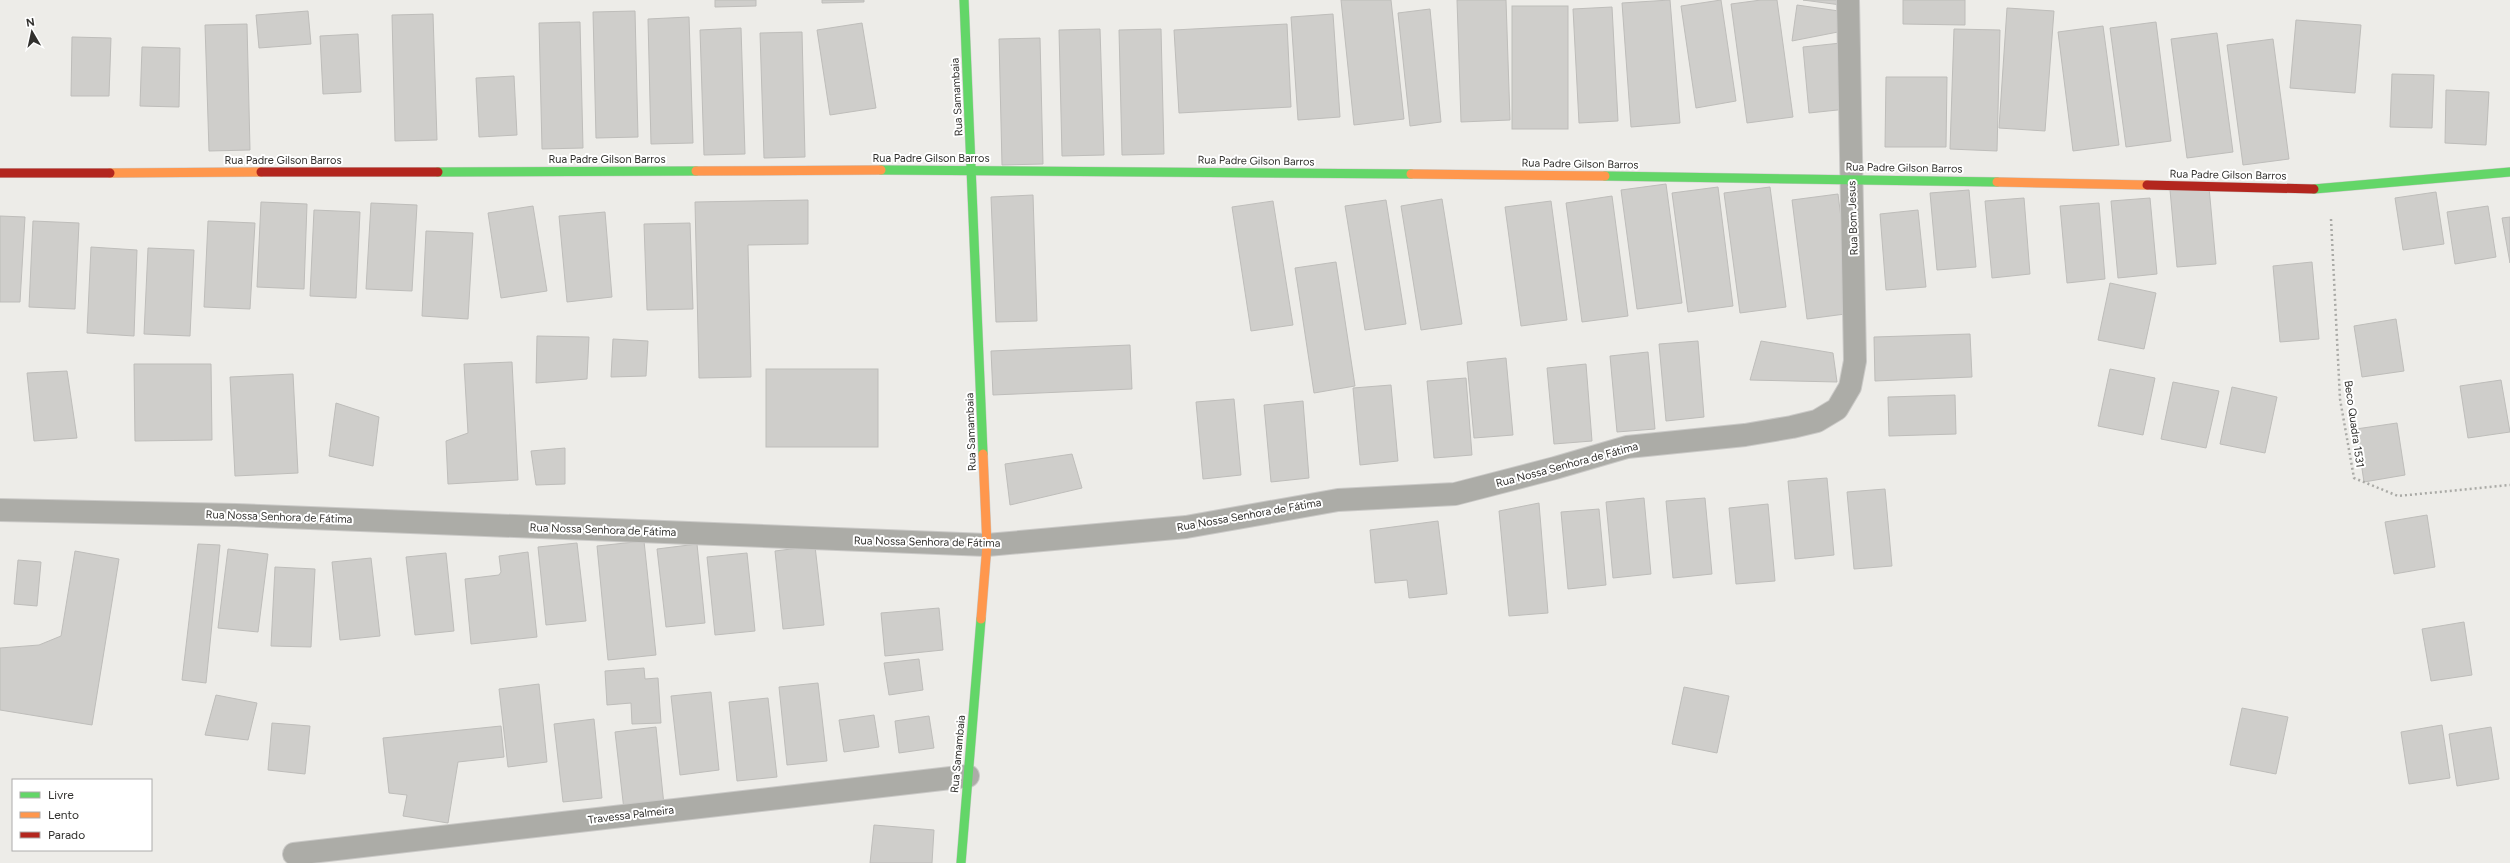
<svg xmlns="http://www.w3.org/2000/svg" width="2510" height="863" font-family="Figtree,sans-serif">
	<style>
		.building { fill: #cfcecb; stroke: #bebdba }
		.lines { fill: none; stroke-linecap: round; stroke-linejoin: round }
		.street-casing { stroke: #cac9c7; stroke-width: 24 }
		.fast-casing { stroke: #cac9c7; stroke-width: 10 }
		.slow-casing { stroke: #cac9c7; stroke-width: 10 }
		.jam-casing { stroke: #cac9c7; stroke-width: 10 }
		.path { stroke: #aaaaa6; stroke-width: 2.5; stroke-dasharray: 2 3; stroke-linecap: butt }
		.street { stroke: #acaca7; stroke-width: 22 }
		.fast { stroke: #63d668; stroke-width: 9 }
		.slow { stroke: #ff974d; stroke-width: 9 }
		.jam { stroke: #b3261e; stroke-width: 9 }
		.labels { text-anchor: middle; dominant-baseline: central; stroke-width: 4; stroke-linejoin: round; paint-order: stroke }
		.street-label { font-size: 11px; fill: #31302d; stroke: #fff }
	</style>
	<rect width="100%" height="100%" fill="#edece8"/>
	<g class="building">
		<polygon points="715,0 756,0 756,6 715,7"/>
		<polygon points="822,0 864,0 864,2 822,3"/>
		<polygon points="1341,0 1391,0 1404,119 1354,125"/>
		<polygon points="1457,0 1506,0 1510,120 1461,122"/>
		<polygon points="1670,0 1680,123 1631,127 1622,3"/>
		<polygon points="1721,0 1736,101 1696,108 1681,6"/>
		<polygon points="1761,0 1777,0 1793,117 1747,123 1731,4"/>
		<polygon points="1841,0 1841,5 1803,0"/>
		<polygon points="1903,0 1965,0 1965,25 1903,24"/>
		<polygon points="1797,5 1839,11 1843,31 1792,41"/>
		<rect x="1512" y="6" width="56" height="123"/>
		<polygon points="1612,7 1618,121 1579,123 1573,9"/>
		<polygon points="2007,8 2054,11 2045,131 1999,128"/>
		<polygon points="1430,9 1441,122 1410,126 1398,13"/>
		<polygon points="308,11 311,44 259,48 256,15"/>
		<polygon points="635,11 638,137 596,138 593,12"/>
		<polygon points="433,14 437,140 395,141 392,15"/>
		<polygon points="1333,14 1340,117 1298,120 1291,17"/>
		<polygon points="689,17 693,143 651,144 648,19"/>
		<polygon points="2296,20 2361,25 2355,93 2290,88"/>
		<polygon points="580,22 583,148 542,149 539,23"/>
		<polygon points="2156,22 2171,141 2126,147 2110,28"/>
		<polygon points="862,23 876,108 830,115 817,30"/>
		<polygon points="247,24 250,150 209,151 205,25"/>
		<polygon points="1287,24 1291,107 1179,113 1174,30"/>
		<polygon points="2103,26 2119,145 2073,151 2058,32"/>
		<polygon points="741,28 745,154 704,155 700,30"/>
		<polygon points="1100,29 1104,155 1062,156 1059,30"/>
		<polygon points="1161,29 1164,154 1122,155 1119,30"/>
		<polygon points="1954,29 2000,30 1997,151 1950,149"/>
		<polygon points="802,32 805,157 764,158 760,33"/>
		<polygon points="2217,33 2233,152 2187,158 2171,39"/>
		<polygon points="358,34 361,92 323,94 320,36"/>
		<polygon points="72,37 111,38 109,96 71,96"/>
		<polygon points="1040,38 1043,164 1002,165 999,39"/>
		<polygon points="2273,39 2289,159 2243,165 2227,45"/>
		<polygon points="1841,43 1847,109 1809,113 1803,47"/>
		<polygon points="142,47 180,48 179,107 140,106"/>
		<polygon points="2392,74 2434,75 2432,128 2390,127"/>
		<polygon points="514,76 517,135 479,137 476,78"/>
		<polygon points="1886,77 1947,77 1946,147 1885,147"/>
		<polygon points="2446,90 2489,92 2486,145 2445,143"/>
		<polygon points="1666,184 1682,303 1637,309 1621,190"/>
		<polygon points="1718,187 1733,306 1688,312 1672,193"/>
		<polygon points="1770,187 1786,307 1740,313 1724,193"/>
		<polygon points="2209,187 2216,264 2177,267 2170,190"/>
		<polygon points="1969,190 1976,267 1937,270 1930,193"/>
		<polygon points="2436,192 2444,244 2403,250 2395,198"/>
		<polygon points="1838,194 1853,313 1807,319 1792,200"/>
		<polygon points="1033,195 1037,321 996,322 991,197"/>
		<polygon points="1612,196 1628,316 1582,322 1566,203"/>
		<polygon points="2024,198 2030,274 1992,278 1985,201"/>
		<polygon points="2150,198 2157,274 2118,278 2111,201"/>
		<polygon points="1442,199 1462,324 1421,330 1401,206"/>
		<polygon points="808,200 808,244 748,245 751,377 699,378 695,202"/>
		<polygon points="1386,200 1406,324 1365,330 1345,206"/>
		<polygon points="1273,201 1293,325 1251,331 1232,207"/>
		<polygon points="1551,201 1567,320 1521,326 1505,207"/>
		<polygon points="261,202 307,204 304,289 257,287"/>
		<polygon points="371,203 417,205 412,291 366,289"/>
		<polygon points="2099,203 2105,279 2067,283 2060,206"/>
		<polygon points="533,206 547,291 501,298 488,213"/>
		<polygon points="2488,206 2496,257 2455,264 2447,212"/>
		<polygon points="314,210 360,212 356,298 310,296"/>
		<polygon points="1918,210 1926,287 1886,290 1880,214"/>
		<polygon points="605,212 612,297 567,302 559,216"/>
		<polygon points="0,216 25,217 20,302 0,302"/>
		<polygon points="2510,217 2510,263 2502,218"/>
		<polygon points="33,221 79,223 75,309 29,307"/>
		<polygon points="208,221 255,223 250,309 204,307"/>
		<polygon points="690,223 693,309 647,310 644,224"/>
		<polygon points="426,231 473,233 468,319 422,316"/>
		<polygon points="91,247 137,250 134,336 87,333"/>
		<polygon points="148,248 194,250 190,336 144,334"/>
		<polygon points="1336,262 1355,386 1314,393 1295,268"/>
		<polygon points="2312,262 2319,339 2280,342 2273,266"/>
		<polygon points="2110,283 2156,293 2144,349 2098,340"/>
		<polygon points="2396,319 2404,371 2362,377 2354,326"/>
		<polygon points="1970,334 1972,377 1875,381 1874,337"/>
		<polygon points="537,336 589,337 587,379 536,383"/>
		<polygon points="613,339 648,341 646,376 611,377"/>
		<polygon points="1698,341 1704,417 1666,421 1659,344"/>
		<polygon points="1761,341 1833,353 1837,382 1750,380"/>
		<polygon points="1130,345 1132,389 993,395 991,351"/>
		<polygon points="1648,352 1655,429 1617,432 1610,356"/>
		<polygon points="1506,358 1513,435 1474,438 1467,362"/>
		<polygon points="512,362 518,480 448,484 446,441 468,433 464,364"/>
		<polygon points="134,364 211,364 212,440 135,441"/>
		<polygon points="1586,364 1592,441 1554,444 1547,368"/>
		<rect x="766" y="369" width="112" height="78"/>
		<polygon points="2110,369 2155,378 2143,435 2098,426"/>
		<polygon points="67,371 77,438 34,441 27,373"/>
		<polygon points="293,374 298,473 235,476 230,377"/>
		<polygon points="1466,378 1472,455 1434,458 1427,381"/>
		<polygon points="2501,380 2510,432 2468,438 2460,386"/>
		<polygon points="2173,382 2219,391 2206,448 2161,439"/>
		<polygon points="1391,385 1398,461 1360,465 1353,388"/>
		<polygon points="2232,387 2277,397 2265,453 2220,444"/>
		<polygon points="1955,395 1956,434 1889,436 1888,397"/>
		<polygon points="1234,399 1241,475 1203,479 1196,402"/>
		<polygon points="1303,401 1309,478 1271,482 1264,405"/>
		<polygon points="336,403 379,417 373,466 329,456"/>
		<polygon points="2397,423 2405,475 2364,482 2356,429"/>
		<polygon points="565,448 565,484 536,485 531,451"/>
		<polygon points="1072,454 1082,488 1010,505 1005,464"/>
		<polygon points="1827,478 1834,555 1795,559 1788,481"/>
		<polygon points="1885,489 1892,566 1854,569 1847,492"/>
		<polygon points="1644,498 1651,574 1613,578 1606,502"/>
		<polygon points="1705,498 1712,574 1673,578 1666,501"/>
		<polygon points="1539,503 1548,613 1509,616 1499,511"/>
		<polygon points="1768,504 1775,581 1736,584 1729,508"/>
		<polygon points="1599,509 1606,585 1568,589 1561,512"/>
		<polygon points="2427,515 2435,567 2394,574 2385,522"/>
		<polygon points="1438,521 1447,594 1409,598 1407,580 1375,583 1370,530"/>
		<polygon points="644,541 656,655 608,660 597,546"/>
		<polygon points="577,543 586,621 546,625 538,547"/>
		<polygon points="198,544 220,545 206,683 182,680"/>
		<polygon points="697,544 705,623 666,627 657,549"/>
		<polygon points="815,546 824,625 783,629 775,551"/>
		<polygon points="228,549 268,554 258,632 218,628"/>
		<polygon points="75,551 119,559 92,725 0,710 0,648 39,645 61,636"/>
		<polygon points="528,552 537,637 471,644 465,579 499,575 501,572 499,556"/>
		<polygon points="446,553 454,631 415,635 406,557"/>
		<polygon points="747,553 755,631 715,635 707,557"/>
		<polygon points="371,558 380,636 340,640 332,562"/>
		<polygon points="18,560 41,562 37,606 14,604"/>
		<polygon points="275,567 315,569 311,647 271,646"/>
		<polygon points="939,608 943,650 885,656 881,613"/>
		<polygon points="2464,622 2472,675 2431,681 2422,629"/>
		<polygon points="919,659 923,690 889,695 884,663"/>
		<polygon points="644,668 645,679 658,678 661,723 632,724 631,703 607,705 605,671"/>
		<polygon points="818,683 827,761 787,765 779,687"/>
		<polygon points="539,684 547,762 508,767 499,689"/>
		<polygon points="1684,687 1729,696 1717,753 1672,744"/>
		<polygon points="711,692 719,770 680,775 671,696"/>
		<polygon points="216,695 257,703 248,740 205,735"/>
		<polygon points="768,698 777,777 737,781 729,702"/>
		<polygon points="2242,708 2288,717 2276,774 2230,765"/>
		<polygon points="874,715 879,747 844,752 839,720"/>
		<polygon points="929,716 934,748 899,753 895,721"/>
		<polygon points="594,719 602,798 563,802 554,724"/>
		<polygon points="272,723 310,726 305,774 268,770"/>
		<polygon points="2442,725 2450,778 2409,784 2401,732"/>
		<polygon points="501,726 504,757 458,762 448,823 403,816 407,795 389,793 383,738"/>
		<polygon points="656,727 664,805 624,810 615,732"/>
		<polygon points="2491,727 2499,779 2457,786 2449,734"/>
		<polygon points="874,825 934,830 932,863 870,863"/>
	</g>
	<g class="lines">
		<defs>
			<g id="street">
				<polyline points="0,510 236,515 987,545 1186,527 1338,500 1455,494 1555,468 1627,447 1745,435 1792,427 1817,421 1837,409 1850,387 1855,361 1848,0"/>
				<polyline points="294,854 968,776"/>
			</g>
			<g id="fast">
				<polyline points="964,0 983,454"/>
				<polyline points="881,170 1411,174"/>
				<polyline points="438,172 696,171"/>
				<polyline points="1605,176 1997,182"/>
				<polyline points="2314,189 2510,172"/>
				<polyline points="961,863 981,619"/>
			</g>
			<g id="slow">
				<polyline points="696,171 881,170"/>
				<polyline points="110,173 261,172"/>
				<polyline points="1411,174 1605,176"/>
				<polyline points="1997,182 2147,185"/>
				<polyline points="981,619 987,545 983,454"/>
			</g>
			<g id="jam">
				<polyline points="261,172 438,172"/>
				<polyline points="0,173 110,173"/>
				<polyline points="2147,185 2314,189"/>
			</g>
		</defs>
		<use href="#street" class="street-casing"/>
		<use href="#fast" class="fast-casing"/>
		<use href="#slow" class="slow-casing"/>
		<use href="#jam" class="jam-casing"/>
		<polyline class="path" points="2331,219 2340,399 2354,478 2398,496 2510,485"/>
		<use href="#street" class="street"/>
		<use href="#fast" class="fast"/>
		<use href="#slow" class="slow"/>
		<use href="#jam" class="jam"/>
	</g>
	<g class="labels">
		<g class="street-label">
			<text transform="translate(957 97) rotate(-93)">Rua Samambaia</text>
			<text x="931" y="158">Rua Padre Gilson Barros</text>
			<text x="607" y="159">Rua Padre Gilson Barros</text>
			<text x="283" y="160">Rua Padre Gilson Barros</text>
			<text transform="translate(1256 161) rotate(1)">Rua Padre Gilson Barros</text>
			<text transform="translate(1580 164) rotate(1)">Rua Padre Gilson Barros</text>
			<text transform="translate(1904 168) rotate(1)">Rua Padre Gilson Barros</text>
			<text transform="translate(2228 175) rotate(1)">Rua Padre Gilson Barros</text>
			<text transform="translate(1853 218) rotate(-92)">Rua Bom Jesus</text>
			<text transform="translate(2354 424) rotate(82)">Beco Quadra 1531</text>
			<text transform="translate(971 432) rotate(-92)">Rua Samambaia</text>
			<text transform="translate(1567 465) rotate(-15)">Rua Nossa Senhora de Fátima</text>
			<text transform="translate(1249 515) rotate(-10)">Rua Nossa Senhora de Fátima</text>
			<text transform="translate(279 517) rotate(2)">Rua Nossa Senhora de Fátima</text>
			<text transform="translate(603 530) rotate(2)">Rua Nossa Senhora de Fátima</text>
			<text transform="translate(927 542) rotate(1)">Rua Nossa Senhora de Fátima</text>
			<text transform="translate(958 754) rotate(-85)">Rua Samambaia</text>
			<text transform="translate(631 815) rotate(-7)">Travessa Palmeira</text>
		</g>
	</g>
	<rect x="12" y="779" width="140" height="72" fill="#ffffff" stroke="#adacab"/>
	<rect x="20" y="792" width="20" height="6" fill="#63d668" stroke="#adacab"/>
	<text x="48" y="799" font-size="12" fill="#31302d">Livre</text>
	<rect x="20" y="812" width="20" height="6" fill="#ff974d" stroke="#adacab"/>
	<text x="48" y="819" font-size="12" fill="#31302d">Lento</text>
	<rect x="20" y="832" width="20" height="6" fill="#b3261e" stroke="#adacab"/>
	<text x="48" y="839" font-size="12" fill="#31302d">Parado</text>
	<g transform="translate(32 32) rotate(351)" stroke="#ffffff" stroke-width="3" paint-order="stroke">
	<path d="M0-3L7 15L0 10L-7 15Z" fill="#31302d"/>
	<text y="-6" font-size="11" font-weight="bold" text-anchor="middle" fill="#31302d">N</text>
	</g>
</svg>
